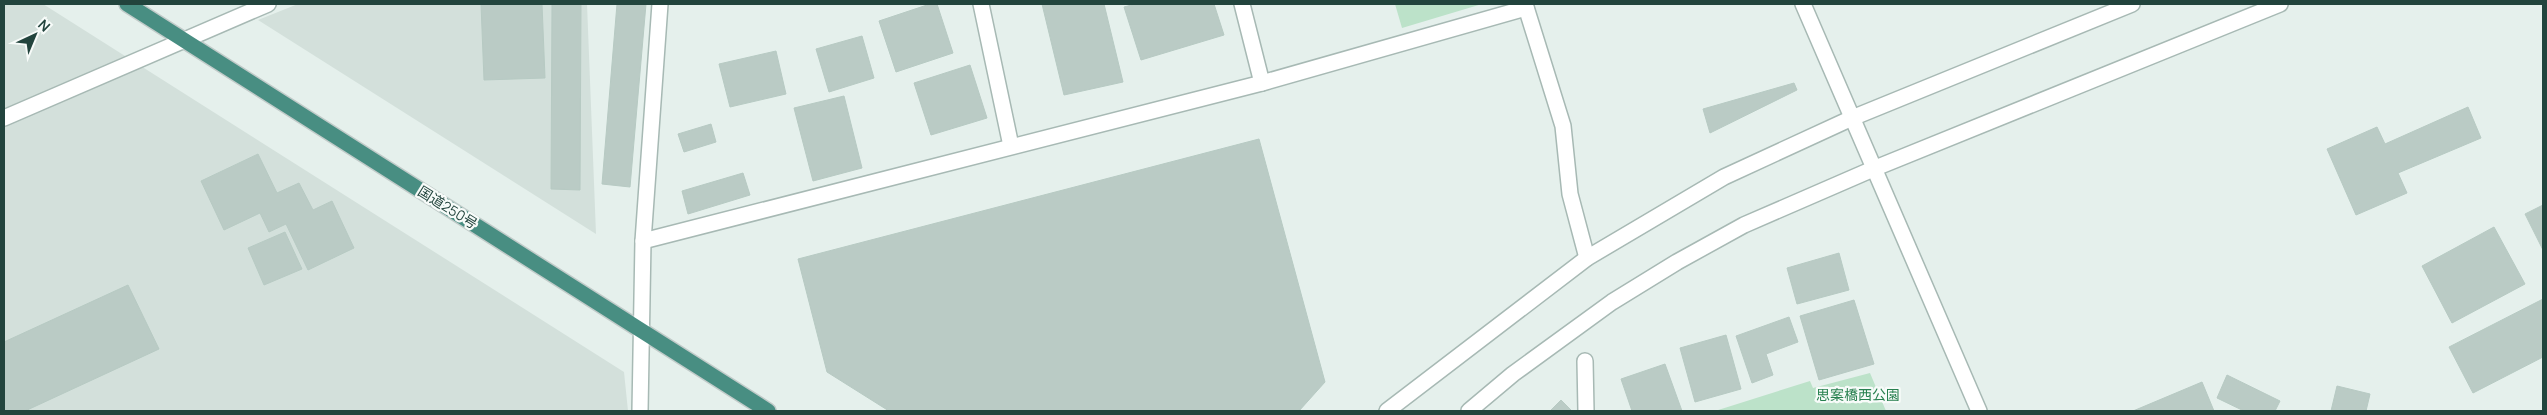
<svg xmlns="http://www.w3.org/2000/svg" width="2547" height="415" font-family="Manrope,'Noto Sans JP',sans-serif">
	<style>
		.built { fill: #d3e0db }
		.green { fill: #bce2c9 }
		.building { fill: #bacbc5; stroke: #b7cac3 }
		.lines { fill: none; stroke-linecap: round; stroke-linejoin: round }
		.service-casing { stroke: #a7b9b4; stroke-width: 18 }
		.minor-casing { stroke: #a7b9b4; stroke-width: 18 }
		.tertiary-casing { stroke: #a7b9b4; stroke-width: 18 }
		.trunk-casing { stroke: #c1cbc9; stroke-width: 18 }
		.service { stroke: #fff; stroke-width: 15 }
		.minor { stroke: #fff; stroke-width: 15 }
		.tertiary { stroke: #fff; stroke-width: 15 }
		.trunk { stroke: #488e82; stroke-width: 15 }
		.labels { text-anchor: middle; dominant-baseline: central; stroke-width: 4.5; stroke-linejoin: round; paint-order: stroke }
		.street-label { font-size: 14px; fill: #22443d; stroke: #f7fbf9 }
		.park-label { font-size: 14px; fill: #27804f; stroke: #f7fbf9 }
	</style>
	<rect width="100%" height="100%" fill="#e5f0ec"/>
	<g class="built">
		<polygon points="4,4 43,4 624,372 628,411 4,411"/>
		<polygon points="298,4 587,4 596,234 258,20"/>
	</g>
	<g class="green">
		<polygon points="1395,4 1482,4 1402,28"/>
		<polygon points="1870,373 1886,411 1715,411 1810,381 1813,388"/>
	</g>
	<g class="building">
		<polygon points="481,4 542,4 545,78 484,80"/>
		<polygon points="552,4 581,4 580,190 551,189"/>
		<polygon points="617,4 646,4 630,187 602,184"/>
		<polygon points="930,4 937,4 953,53 896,72 879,21"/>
		<polygon points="1042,4 1104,4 1123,82 1064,95"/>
		<polygon points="1135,4 1214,4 1224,35 1141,60 1124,7"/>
		<polygon points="862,36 874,78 829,92 816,49"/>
		<polygon points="776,51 786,94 730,107 719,64"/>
		<polygon points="970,65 987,118 931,135 914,83"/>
		<polygon points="1794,83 1797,90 1710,133 1703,109"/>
		<polygon points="844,96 862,168 813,181 794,108"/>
		<polygon points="2468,107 2481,138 2398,173 2407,193 2356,215 2327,149 2377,127 2385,144"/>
		<polygon points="711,124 716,142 684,152 678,134"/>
		<polygon points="1259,139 1325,382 1299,411 889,411 827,372 798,259"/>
		<polygon points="258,154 277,193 299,183 313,210 332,201 354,248 308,270 286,224 269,232 260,213 224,230 201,181"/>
		<polygon points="743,173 750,195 688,214 682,191"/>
		<polygon points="2543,205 2543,250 2525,214"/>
		<polygon points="2494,227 2525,284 2452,323 2422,266"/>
		<polygon points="285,232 302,269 264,285 248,248"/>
		<polygon points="1839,253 1849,290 1797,304 1787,268"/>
		<polygon points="128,285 159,349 25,411 4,411 4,342"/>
		<polygon points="2543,299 2543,357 2473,393 2449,347"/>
		<polygon points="1854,300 1874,364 1819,380 1800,316"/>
		<polygon points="1789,317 1798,342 1766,354 1773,375 1752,383 1736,336"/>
		<polygon points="1726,335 1741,389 1695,402 1680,348"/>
		<polygon points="1665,364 1682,411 1632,411 1621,379"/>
		<polygon points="2227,375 2280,401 2275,411 2244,411 2217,398"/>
		<polygon points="2202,382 2214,411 2133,411"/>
		<polygon points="2337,386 2370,394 2366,411 2331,411"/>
		<polygon points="1561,400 1572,411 1550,411"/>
	</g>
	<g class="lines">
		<defs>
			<polyline id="service" points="1585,361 1586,411"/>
			<g id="minor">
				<polyline points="981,4 1011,146"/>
				<polyline points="1525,4 1563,126 1570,194 1587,258"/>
				<polyline points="1803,4 1979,411"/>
				<polyline points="1262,83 1526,8"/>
				<polyline points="643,241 1262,83 1242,4"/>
				<polyline points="640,411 643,241 660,4"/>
			</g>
			<g id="tertiary">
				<polyline points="4,118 268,4"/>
				<polyline points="1387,411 1587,258 1724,177 1852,118 2132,4"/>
				<polyline points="1469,411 1513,374 1612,302 1677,262 1744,225 1873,169 2280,4"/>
			</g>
			<polyline id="trunk" points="127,4 768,411"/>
		</defs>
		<use href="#service" class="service-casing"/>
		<use href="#minor" class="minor-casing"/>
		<use href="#tertiary" class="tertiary-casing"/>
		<use href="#trunk" class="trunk-casing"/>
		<use href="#service" class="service"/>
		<use href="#minor" class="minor"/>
		<use href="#tertiary" class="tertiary"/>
		<use href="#trunk" class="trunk"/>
	</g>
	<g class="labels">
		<g class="street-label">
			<text transform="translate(448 207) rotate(32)">国道250号</text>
		</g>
		<g class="park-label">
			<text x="1858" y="394">思案橋西公園</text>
		</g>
	</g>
	<rect width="2547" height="415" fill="none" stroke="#22443d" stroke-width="10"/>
	<g transform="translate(35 35) rotate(44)" stroke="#f7fbf9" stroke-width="4" paint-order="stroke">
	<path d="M0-4L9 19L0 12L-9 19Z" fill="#22443d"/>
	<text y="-8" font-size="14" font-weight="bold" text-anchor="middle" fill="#22443d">N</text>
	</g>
</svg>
